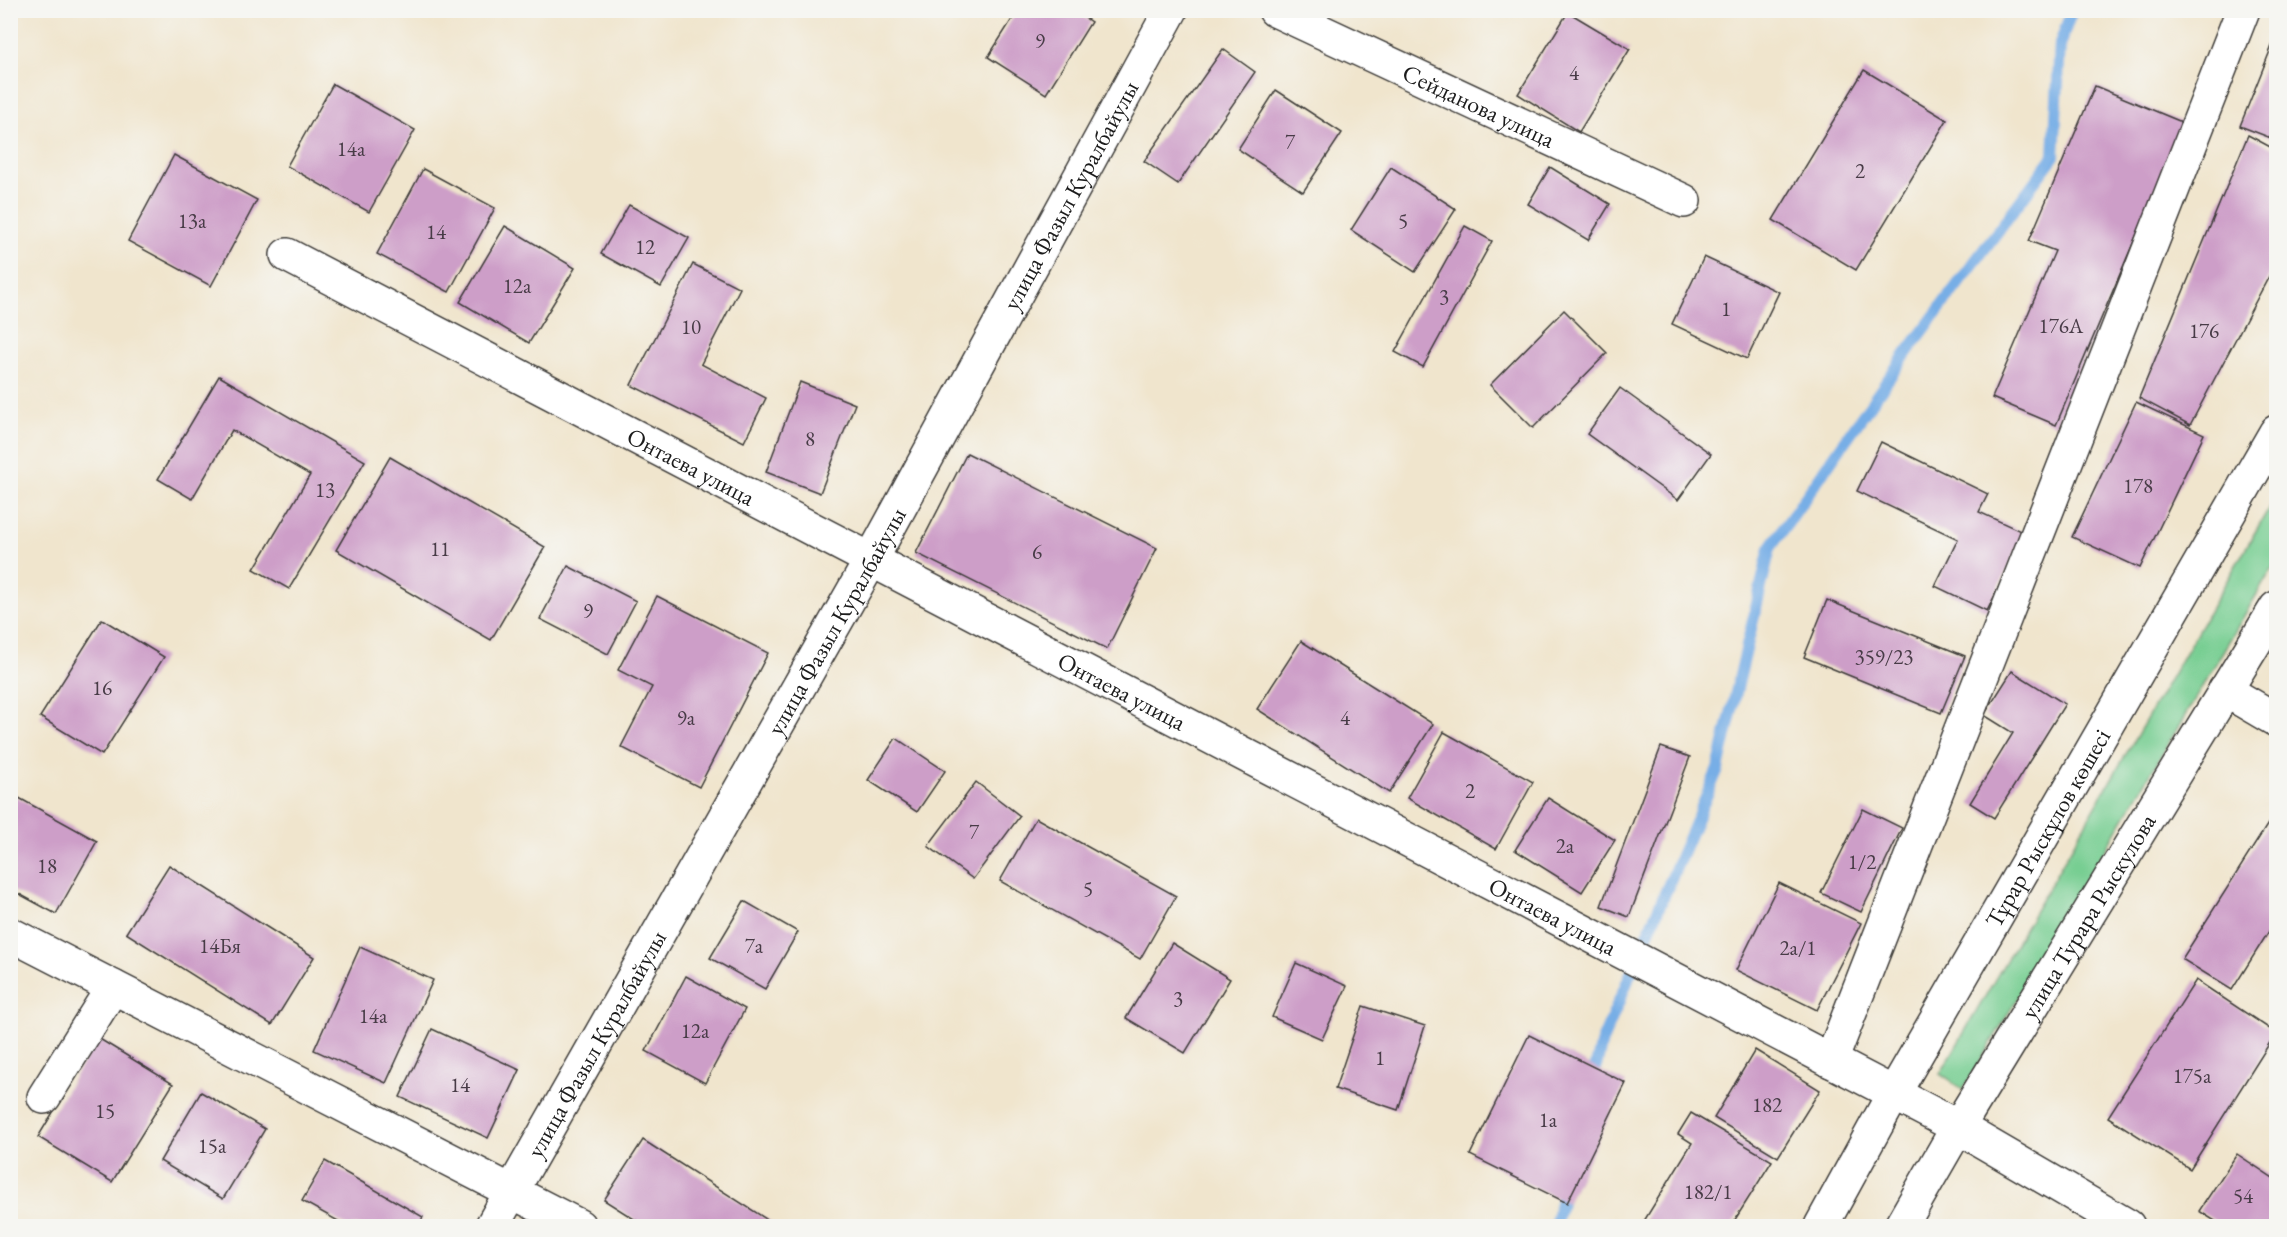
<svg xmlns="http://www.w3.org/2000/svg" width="2287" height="1237" font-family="'EB Garamond',serif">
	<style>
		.green { fill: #77ce92; stroke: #4a7557; stroke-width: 1.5 }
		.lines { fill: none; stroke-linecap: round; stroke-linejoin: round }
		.stream { stroke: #77aee6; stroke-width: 12 }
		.building { fill: #cd9ec8 }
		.minor-casing { stroke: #3c3a37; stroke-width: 36 }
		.primary-casing { stroke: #3c3a37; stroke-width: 36 }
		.minor { stroke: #fff; stroke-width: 33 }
		.primary { stroke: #fff; stroke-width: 33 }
		.labels { text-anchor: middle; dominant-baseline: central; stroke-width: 5; stroke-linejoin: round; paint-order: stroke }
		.number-label { font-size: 21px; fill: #483c47 }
		.street-label { font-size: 24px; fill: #1c1c1c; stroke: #f6f6f2 }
	</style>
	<rect width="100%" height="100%" fill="#f6f6f2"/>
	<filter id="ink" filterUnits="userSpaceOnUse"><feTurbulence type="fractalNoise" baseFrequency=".0167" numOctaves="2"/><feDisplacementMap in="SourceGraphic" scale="12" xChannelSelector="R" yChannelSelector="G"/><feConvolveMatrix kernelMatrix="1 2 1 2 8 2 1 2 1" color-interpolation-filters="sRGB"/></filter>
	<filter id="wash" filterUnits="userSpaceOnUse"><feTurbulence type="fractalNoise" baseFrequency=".008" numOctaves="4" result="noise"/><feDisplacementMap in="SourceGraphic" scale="24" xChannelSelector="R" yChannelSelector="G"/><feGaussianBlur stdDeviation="1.35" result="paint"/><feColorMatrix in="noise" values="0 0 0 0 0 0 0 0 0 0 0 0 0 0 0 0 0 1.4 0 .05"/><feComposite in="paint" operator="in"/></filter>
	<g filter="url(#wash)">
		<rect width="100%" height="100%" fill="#f0e5cd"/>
		<polygon class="green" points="2276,496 2276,562 1963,1090 1940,1074"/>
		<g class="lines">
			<g class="stream">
				<polyline points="1592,1083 1602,1041 1718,769 1770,548 1908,351 2054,156 2060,44 2072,10"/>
				<polyline points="1555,1226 1565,1187"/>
			</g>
		</g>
		<g id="blocks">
			<g class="building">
				<polygon points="1018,10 1073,10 1091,22 1046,94 988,57"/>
				<polygon points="1568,12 1630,49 1579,132 1518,94"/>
				<polygon points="2276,36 2276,140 2240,126"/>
				<polygon points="1223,49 1255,72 1178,184 1144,161"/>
				<polygon points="1864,70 1947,120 1856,270 1773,220"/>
				<polygon points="333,84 415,130 369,212 287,166"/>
				<polygon points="2095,86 2184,123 2056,425 1992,398 2055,251 2029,241"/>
				<polygon points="1276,90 1342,133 1303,192 1238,149"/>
				<polygon points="2248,135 2276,150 2276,263 2190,425 2139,398"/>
				<polygon points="174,155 257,200 211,286 128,241"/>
				<polygon points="1391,167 1456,209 1415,272 1351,230"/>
				<polygon points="1550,167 1610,204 1588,240 1528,204"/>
				<polygon points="423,169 495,208 449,292 377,254"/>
				<polygon points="629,205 689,238 661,287 601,254"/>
				<polygon points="505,226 575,268 529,343 460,302"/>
				<polygon points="1465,226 1492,241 1423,367 1395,352"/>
				<polygon points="1704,257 1779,292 1747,359 1672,324"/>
				<polygon points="693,264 740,288 701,364 766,398 744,442 631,385"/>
				<polygon points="1564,310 1607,353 1533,428 1490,385"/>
				<polygon points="219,376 365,461 289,589 254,569 310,475 232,430 192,499 158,479"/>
				<polygon points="800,382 855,404 820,493 766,472"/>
				<polygon points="1620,388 1711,454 1678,500 1587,434"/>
				<polygon points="2136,402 2204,434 2140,568 2072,537"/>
				<polygon points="1881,442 1988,494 1979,512 2025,533 1987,611 1935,586 1958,539 1857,491"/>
				<polygon points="967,453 1157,548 1107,649 916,553"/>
				<polygon points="390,457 545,547 491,640 336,550"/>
				<polygon points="568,566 636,601 608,654 540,619"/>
				<polygon points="657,596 768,653 699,787 621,747 652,687 618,670"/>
				<polygon points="1827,600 1965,656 1941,713 1804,657"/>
				<polygon points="102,619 164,657 102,755 40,717"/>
				<polygon points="1301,641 1433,724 1389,793 1257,709"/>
				<polygon points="2012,671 2065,704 1994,818 1970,803 2013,733 1984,715"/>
				<polygon points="1444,732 1533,782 1496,849 1407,798"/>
				<polygon points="896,738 945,771 917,812 868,780"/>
				<polygon points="1661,747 1690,757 1629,917 1601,906"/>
				<polygon points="976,782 1020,816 973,879 928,846"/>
				<polygon points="10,793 97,841 56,914 10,889"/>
				<polygon points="1548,798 1615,840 1582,892 1515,850"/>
				<polygon points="1863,809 1902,828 1861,912 1821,893"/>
				<polygon points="2276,811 2276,920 2232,990 2182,959"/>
				<polygon points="1036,818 1176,896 1140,959 1000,881"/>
				<polygon points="169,865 314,957 272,1025 126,933"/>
				<polygon points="1779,883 1861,923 1817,1010 1736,970"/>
				<polygon points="744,901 798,932 765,989 710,958"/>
				<polygon points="1172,943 1230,979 1185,1053 1126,1018"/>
				<polygon points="360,947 433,980 386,1083 314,1050"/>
				<polygon points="1296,963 1347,986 1322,1039 1272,1017"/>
				<polygon points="686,976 745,1009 705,1083 646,1051"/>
				<polygon points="2196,980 2276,1033 2190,1169 2108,1117"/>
				<polygon points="1363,1006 1425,1026 1398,1110 1335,1089"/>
				<polygon points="432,1029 520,1070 488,1138 400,1097"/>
				<polygon points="1529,1035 1626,1083 1567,1203 1470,1155"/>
				<polygon points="98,1038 173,1084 112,1182 38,1137"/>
				<polygon points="1755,1050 1820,1090 1778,1157 1714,1118"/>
				<polygon points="201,1092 265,1129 223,1199 160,1161"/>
				<polygon points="1691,1113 1772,1161 1731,1226 1652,1226 1644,1221 1692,1143 1678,1134"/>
				<polygon points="643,1140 777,1226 645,1226 604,1200"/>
				<polygon points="2237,1154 2276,1180 2276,1226 2223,1226 2199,1211"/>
				<polygon points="325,1161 423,1217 418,1226 347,1226 302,1201"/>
			</g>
		</g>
	</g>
	<g filter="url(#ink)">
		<use href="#blocks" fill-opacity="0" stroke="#3c3a37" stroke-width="1.5"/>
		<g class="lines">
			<defs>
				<g id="minor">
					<path id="s1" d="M1275,10l409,191"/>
					<path id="s2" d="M287,255l1671,872 170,99"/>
					<polyline points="2225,690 2276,720"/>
					<polyline points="10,934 579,1226"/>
					<polyline points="1831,1061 2243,10"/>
					<polyline points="44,1097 113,987"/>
					<path id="s3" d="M492,1226l379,-666 300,-550"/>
				</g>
				<g id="primary">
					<path id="s4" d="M1821,1226l73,-133 382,-661"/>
					<path id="s5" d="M1901,1226l57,-99 318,-519"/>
				</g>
			</defs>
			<use href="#minor" class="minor-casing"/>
			<use href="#primary" class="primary-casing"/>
			<use href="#minor" class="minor"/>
			<use href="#primary" class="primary"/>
		</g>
	</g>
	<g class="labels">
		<g class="number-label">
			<text x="1040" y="40">9</text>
			<text x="1574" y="72">4</text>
			<text x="1290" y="141">7</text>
			<text x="351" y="148">14а</text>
			<text x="1860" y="170">2</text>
			<text x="192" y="220">13а</text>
			<text x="1403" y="220">5</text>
			<text x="436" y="231">14</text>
			<text x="645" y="246">12</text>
			<text x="517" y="285">12а</text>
			<text x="1444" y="296">3</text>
			<text x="1726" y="308">1</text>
			<text x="2061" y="325">176А</text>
			<text x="691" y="326">10</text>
			<text x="2204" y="330">176</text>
			<text x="810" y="438">8</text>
			<text x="2138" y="485">178</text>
			<text x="325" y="489">13</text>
			<text x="440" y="548">11</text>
			<text x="1037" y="551">6</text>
			<text x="588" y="610">9</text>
			<text x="1884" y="656">359/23</text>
			<text x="102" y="687">16</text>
			<text x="686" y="717">9а</text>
			<text x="1345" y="717">4</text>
			<text x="1470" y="790">2</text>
			<text x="974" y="831">7</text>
			<text x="1565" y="845">2а</text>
			<text x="1862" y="861">1/2</text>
			<text x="47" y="865">18</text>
			<text x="1088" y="888">5</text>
			<text x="220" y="945">14Бя</text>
			<text x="754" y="945">7а</text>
			<text x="1798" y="947">2a/1</text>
			<text x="1178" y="998">3</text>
			<text x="373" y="1015">14а</text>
			<text x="695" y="1030">12а</text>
			<text x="1380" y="1057">1</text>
			<text x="2192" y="1075">175а</text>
			<text x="460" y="1084">14</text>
			<text x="1767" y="1104">182</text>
			<text x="105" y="1110">15</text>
			<text x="1548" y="1119">1а</text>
			<text x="212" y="1145">15а</text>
			<text x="1708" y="1191">182/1</text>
			<text x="2243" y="1195">54</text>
		</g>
		<g class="street-label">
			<text stroke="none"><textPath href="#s1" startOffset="225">Сейданова улица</textPath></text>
			<text stroke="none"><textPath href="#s3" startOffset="1182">улица Фазыл Куралбайулы</textPath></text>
			<text stroke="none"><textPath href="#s2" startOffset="456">Онтаева улица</textPath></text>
			<text stroke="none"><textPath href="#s3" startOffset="696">улица Фазыл Куралбайулы</textPath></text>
			<text stroke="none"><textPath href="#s2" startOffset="942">Онтаева улица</textPath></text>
			<text stroke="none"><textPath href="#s4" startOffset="458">Тұрар Рыскұлов көшесі</textPath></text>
			<text stroke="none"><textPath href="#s2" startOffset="1428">Онтаева улица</textPath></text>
			<text stroke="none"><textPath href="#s5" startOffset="362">улица Турара Рыскулова</textPath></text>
			<text stroke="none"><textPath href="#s3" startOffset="210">улица Фазыл Куралбайулы</textPath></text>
		</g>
	</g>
	<rect width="2287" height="1237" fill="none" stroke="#f6f6f2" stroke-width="36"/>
</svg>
